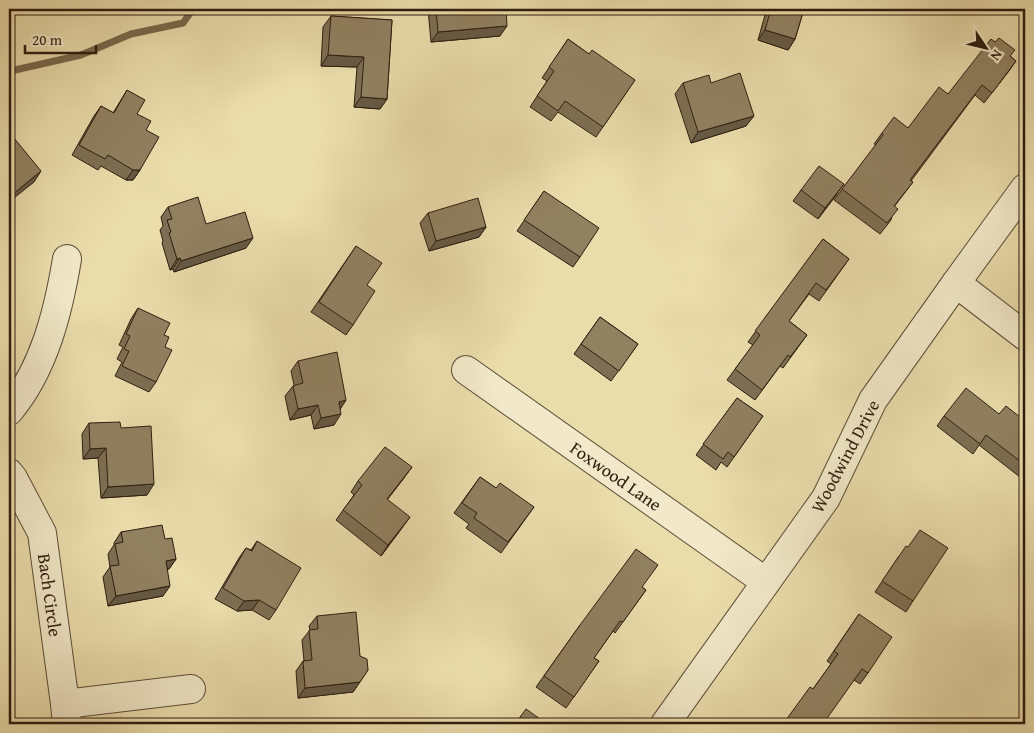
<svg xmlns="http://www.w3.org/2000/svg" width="1034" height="733" font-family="'Gentium Book Plus',serif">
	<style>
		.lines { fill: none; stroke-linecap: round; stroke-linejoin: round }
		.stream { stroke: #78694d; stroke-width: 7 }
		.street-casing { stroke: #5d4d36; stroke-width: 30 }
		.street { stroke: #f1e9c9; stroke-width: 28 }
		.wall { fill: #7c6f53; stroke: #2e1d0f }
		.shaded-wall { fill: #655a44; stroke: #2e1d0f }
		.building { fill: #908161; stroke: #2e1d0f }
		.labels { text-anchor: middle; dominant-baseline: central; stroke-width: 4.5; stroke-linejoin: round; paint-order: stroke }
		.street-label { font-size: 18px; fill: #2e1d0f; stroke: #f1e9c9 }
	</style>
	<rect width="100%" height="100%" fill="#eaddac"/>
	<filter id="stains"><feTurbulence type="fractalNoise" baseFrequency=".004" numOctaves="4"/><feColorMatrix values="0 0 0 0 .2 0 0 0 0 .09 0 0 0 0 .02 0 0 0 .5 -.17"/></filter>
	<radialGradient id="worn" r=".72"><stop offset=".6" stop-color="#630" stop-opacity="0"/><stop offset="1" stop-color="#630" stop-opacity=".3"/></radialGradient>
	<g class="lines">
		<polyline class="stream" points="9,73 15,70 81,55 131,34 183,23 193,9"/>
		<defs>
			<g id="street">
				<polyline points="956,283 1025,336"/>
				<polyline points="466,370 766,582"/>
				<path d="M9,411c35,-42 49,-98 58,-152"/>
				<polyline points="9,473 13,478 42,533 65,704 67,724"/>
				<polyline points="65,704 191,689"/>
				<polyline points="665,724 826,498 873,400 956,283 1025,188"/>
			</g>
		</defs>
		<use href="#street" class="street-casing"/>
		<use href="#street" class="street"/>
	</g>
	<g class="wall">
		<polygon points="428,9 506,9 500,36 431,42"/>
		<polygon points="761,9 804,9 795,39 788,50 758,40 765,15 760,13"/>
		<polygon points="331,16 392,20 387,99 380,109 354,107 357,67 321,66 323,27"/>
		<polygon points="568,39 589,54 635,80 596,137 558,112 551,121 530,107 547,81 542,78"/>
		<polygon points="1010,56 1016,61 1009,71 984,103 975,95 911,181 913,182 894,207 891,220 880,234 834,200 876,145 874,144 882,133 908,128 948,94"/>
		<polygon points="683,83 711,83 746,126 691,143 675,94"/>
		<polygon points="127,90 137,114 146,130 140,170 133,180 126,180 101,166 98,170 72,155 94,116 101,106 113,113"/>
		<polygon points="801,190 837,194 818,219 793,201"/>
		<polygon points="544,191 580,257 573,267 517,231"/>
		<polygon points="168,207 246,248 174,272 173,269 170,270 162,243 163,241 160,230 163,226 161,217"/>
		<polygon points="428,213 486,227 479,237 429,251 420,223"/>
		<polygon points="823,239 849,259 819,301 809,294 789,321 807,335 783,368 780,366 755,400 727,380 753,345 748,342"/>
		<polygon points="356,246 367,285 353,325 346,335 311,312"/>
		<polygon points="138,308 164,335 165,347 156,382 149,392 115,376 122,362 117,359 123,347 119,345 131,319"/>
		<polygon points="600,317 638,344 611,381 574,354"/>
		<polygon points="298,361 346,400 340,409 334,425 314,429 311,415 290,420 285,396 293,386 294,385 291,371"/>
		<polygon points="737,398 763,416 727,467 721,462 716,470 696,455"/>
		<polygon points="999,414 1025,421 1025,481 979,445 973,454 937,426 944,416"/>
		<polygon points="89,423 147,495 101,498 98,458 83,459 82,434"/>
		<polygon points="480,477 496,488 534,507 501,553 466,528 469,524 454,513"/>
		<polygon points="404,478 387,500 402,528 381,556 336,520 354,495 351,492 358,481"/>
		<polygon points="1025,484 1025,498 1019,493"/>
		<polygon points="121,532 165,539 176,559 169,569 167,569 163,596 108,606 103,577 110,567 108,554 114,545 114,543"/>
		<polygon points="257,541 276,610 269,620 252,610 237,611 215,599 239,558 246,548 251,550"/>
		<polygon points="899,556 913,601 906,612 875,592"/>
		<polygon points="642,587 646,590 615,633 613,631 594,658 599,661 566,708 536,687 580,625"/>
		<polygon points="859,614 868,673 860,684 854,680 813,689 831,664 827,661"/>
		<polygon points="317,616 360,656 368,670 353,692 298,698 296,671 303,661 304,661 302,640 310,630 309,626"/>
	</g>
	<g class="shaded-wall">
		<polygon points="763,9 770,9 765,15 760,13"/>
		<polygon points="507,26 500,36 431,42 438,32"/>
		<polygon points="765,30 795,39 788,50 758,40"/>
		<polygon points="328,55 364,57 357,67 321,66"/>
		<polygon points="361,97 387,99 380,109 354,107"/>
		<polygon points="754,116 746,126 691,143 698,132"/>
		<polygon points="133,170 140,170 133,180 126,180"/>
		<polygon points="41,171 34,182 9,202 13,194"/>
		<polygon points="844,184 837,194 818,219 825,208"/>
		<polygon points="15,197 9,207 9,203"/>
		<polygon points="486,227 479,237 429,251 436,241"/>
		<polygon points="253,238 246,248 174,272 181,261"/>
		<polygon points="180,258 173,269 170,270 177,259"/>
		<polygon points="346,400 339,411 339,402"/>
		<polygon points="318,405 311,415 290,420 298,409"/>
		<polygon points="341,414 334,425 314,429 321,418"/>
		<polygon points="106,448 98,458 83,459 90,449"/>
		<polygon points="412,467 404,478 379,510 387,499"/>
		<polygon points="154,484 147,495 101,498 108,487"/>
		<polygon points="410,517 402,528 381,556 388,545"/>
		<polygon points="176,559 169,569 158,571 166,561"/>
		<polygon points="170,586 163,596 108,606 116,596"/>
		<polygon points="259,600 252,610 237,611 244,601"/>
		<polygon points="360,682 353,692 298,698 305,688"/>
		<polygon points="9,709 13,709 9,714"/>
	</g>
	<g class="building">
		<polygon points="436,9 506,9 507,26 438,32"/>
		<polygon points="771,9 804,9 795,39 765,30"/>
		<polygon points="331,16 392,20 387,99 361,97 364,57 328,55"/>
		<polygon points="999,38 1015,50 1010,56 1016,61 992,93 982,85 910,180 913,182 894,206 898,209 887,223 842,189 883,135 882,133 894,117 908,128 939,87 948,94 991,39 995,42"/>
		<polygon points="568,39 589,54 592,50 635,80 603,127 565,101 558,111 537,96 554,71 549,67"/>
		<polygon points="740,73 754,116 698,132 683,83 709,75 711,83"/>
		<polygon points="127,90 145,100 137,114 151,121 146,130 159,137 140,170 133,170 108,155 105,159 79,145 101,106 114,113"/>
		<polygon points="14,138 41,171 13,194 15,197 9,203 9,142"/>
		<polygon points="819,166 844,184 825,208 801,190"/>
		<polygon points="544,191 599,228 580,257 524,220"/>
		<polygon points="198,197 206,224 245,212 253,238 181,261 180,258 177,259 169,233 171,232 167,220 172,219 168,207"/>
		<polygon points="478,198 486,227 436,241 428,213"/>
		<polygon points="823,239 849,259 826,290 816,283 789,321 807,335 790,357 788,355 762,390 735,369 760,335 755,331"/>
		<polygon points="356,246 382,263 367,285 375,291 353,325 319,302"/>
		<polygon points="138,308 170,323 164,335 169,337 165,347 172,350 156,382 122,366 129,351 124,349 130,336 126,334"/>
		<polygon points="600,317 638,344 619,371 581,344"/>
		<polygon points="337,352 346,400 339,402 341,414 321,418 318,405 298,409 293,386 303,383 298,361"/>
		<polygon points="966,388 999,414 1006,406 1025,421 1025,465 986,435 980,444 944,416"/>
		<polygon points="737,398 763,416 734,457 728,452 723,459 703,444"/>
		<polygon points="120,422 121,428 151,426 154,484 108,487 106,448 90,449 89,423"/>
		<polygon points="385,447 412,467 387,499 410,517 388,545 343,510 362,485 358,481"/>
		<polygon points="480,477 496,488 500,483 534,507 508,542 474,518 477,513 462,503"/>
		<polygon points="162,525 165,539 172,538 176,559 166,561 170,586 116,596 110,566 119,565 115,544 123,542 121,532"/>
		<polygon points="920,530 948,548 913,601 882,581 906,546 908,547"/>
		<polygon points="257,541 301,568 276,610 259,600 244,601 223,588 246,548 252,551"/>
		<polygon points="636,549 658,565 642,587 646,590 623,622 620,621 594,658 599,661 574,697 544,676 580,625"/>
		<polygon points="356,612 360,656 367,659 368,670 360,682 305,688 303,661 312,660 309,630 318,629 317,616"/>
		<polygon points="859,614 892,637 868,673 862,669 823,724 783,724 810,687 813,689 838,654 834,651"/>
		<polygon points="9,685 10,685 13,709 9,709"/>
		<polygon points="526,709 547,724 515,724"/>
	</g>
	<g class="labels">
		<g class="street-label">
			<text transform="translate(845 456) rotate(-62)">Woodwind Drive</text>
			<text transform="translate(616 476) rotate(35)">Foxwood Lane</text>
			<text transform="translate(50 595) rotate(82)">Bach Circle</text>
		</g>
	</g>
	<rect width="1034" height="733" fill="none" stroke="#eaddac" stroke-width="30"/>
	<rect x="10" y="10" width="1014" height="713" fill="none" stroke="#2e1d0f" stroke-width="2.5"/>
	<rect x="15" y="15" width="1004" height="703" fill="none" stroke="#2e1d0f"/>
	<g transform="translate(986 48) rotate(125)" stroke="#f1e9c9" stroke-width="4" paint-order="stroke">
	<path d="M0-4L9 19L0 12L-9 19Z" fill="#2e1d0f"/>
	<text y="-8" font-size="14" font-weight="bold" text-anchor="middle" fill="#2e1d0f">N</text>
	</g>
	<path d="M25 45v8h71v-8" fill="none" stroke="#2e1d0f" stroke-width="2.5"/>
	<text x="32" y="45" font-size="15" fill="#2e1d0f" stroke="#f1e9c9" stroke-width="4" paint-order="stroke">20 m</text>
	<rect width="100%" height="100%" filter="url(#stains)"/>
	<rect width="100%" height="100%" fill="url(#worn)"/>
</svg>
